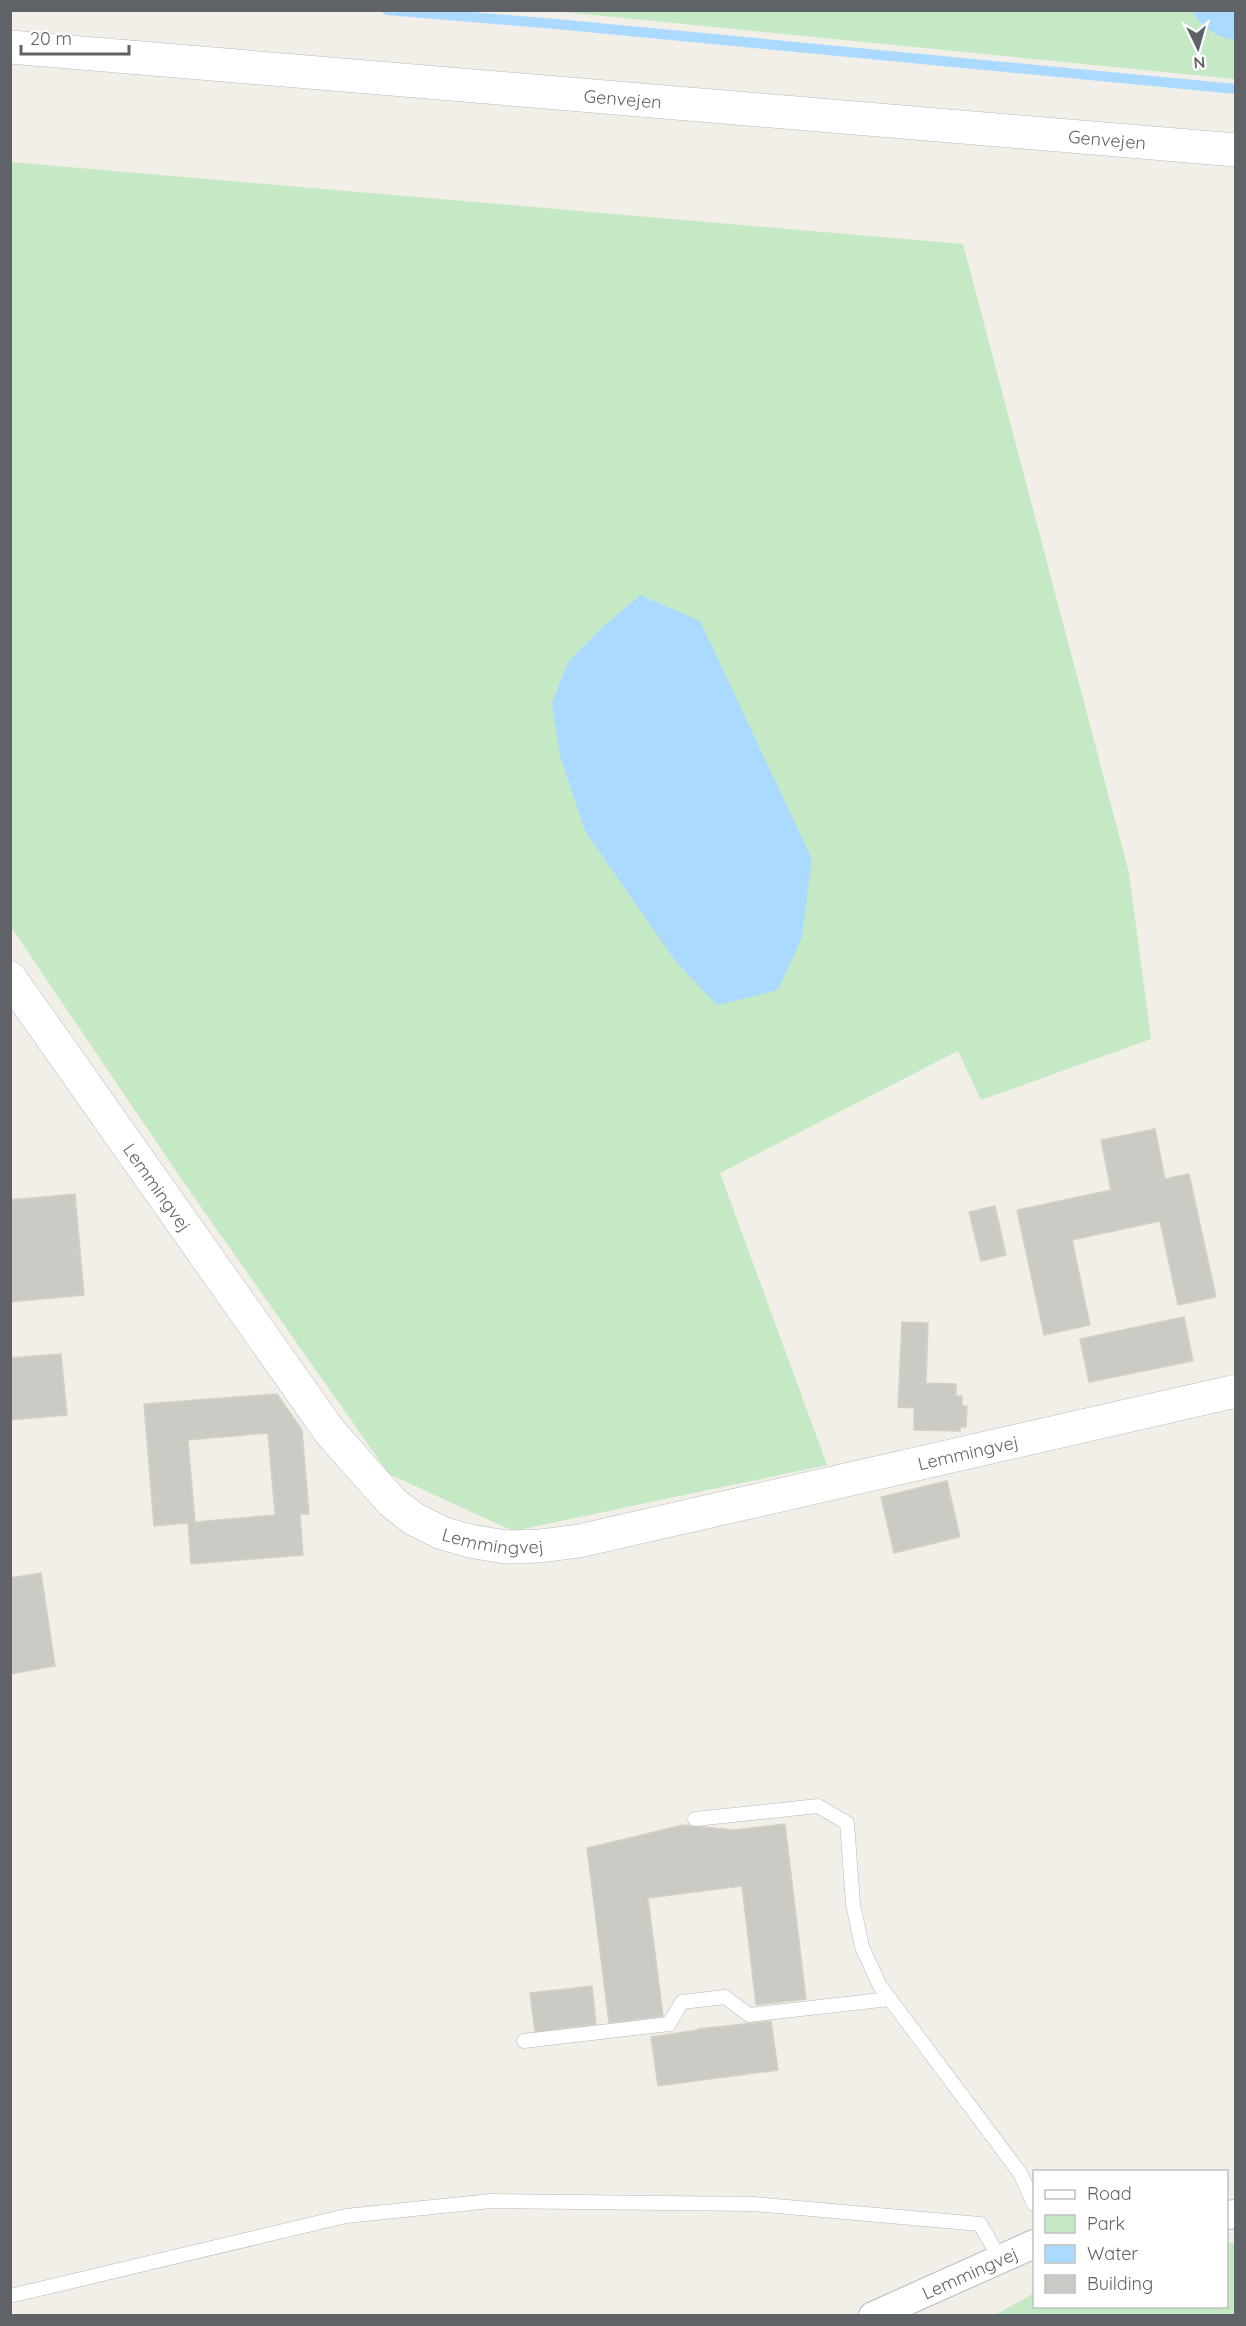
<svg xmlns="http://www.w3.org/2000/svg" width="1246" height="2326" font-family="Quicksand,sans-serif">
	<style>
		.green { fill: #c5e8c5 }
		.water { fill: #aadaff }
		.lines { fill: none; stroke-linecap: round; stroke-linejoin: round }
		.stream { stroke: #aadaff; stroke-width: 10 }
		.building { fill: #cccac5; stroke: #d6d1c6; stroke-width: 1.5; fill-rule: evenodd }
		.lane-casing { stroke: #b5b8bc; stroke-width: 15 }
		.street-casing { stroke: #b5b8bc; stroke-width: 30 }
		.secondary-casing { stroke: #b6babf; stroke-width: 34 }
		.lane { stroke: #fff; stroke-width: 14 }
		.street { stroke: #fff; stroke-width: 28 }
		.secondary { stroke: #fff; stroke-width: 33 }
		.labels { text-anchor: middle; dominant-baseline: central; stroke-width: 4.5; stroke-linejoin: round; paint-order: stroke }
		.street-label { font-size: 18px; fill: #5f6368; stroke: #fff }
	</style>
	<rect width="100%" height="100%" fill="#f1efe8"/>
	<g class="green">
		<polygon points="553,11 1235,11 1235,79"/>
		<polygon points="10,162 963,244 1129,873 1151,1039 981,1100 958,1051 720,1173 827,1465 513,1531 389,1474 180,1177 11,927"/>
		<polygon points="1227,2243 1235,2243 1235,2315 995,2315 1034,2293 1034,2306 1226,2306"/>
	</g>
	<g class="water">
		<path d="M1192,11h43v29c-17,-2 -35,-14 -43,-29z"/>
		<polygon points="640,595 700,621 812,859 802,937 778,990 717,1005 676,962 585,831 560,756 552,703 568,662 604,626"/>
	</g>
	<g class="lines">
		<polyline class="stream" points="387,10 556,24 1236,89"/>
	</g>
	<g class="building">
		<polygon points="1155,1129 1165,1179 1189,1174 1216,1297 1178,1305 1160,1221 1072,1240 1090,1325 1044,1335 1017,1210 1111,1190 1101,1140"/>
		<polygon points="75,1194 84,1295 10,1302 10,1200"/>
		<polygon points="995,1206 1006,1255 981,1261 969,1212"/>
		<polygon points="1184,1317 1193,1361 1089,1382 1080,1339"/>
		<polygon points="902,1322 928,1323 926,1383 956,1384 956,1396 962,1396 962,1406 967,1406 966,1427 960,1427 960,1431 914,1430 914,1408 898,1407"/>
		<polygon points="61,1354 67,1415 10,1420 10,1358"/>
		<path d="M277,1394l25,36 7,84h-9l3,41 -112,9 -3,-41 -34,3 -10,-122zM268,1433l7,82 -80,7 -7,-82z"/>
		<polygon points="947,1481 960,1537 894,1553 881,1497"/>
		<polygon points="41,1573 55,1666 10,1674 10,1578"/>
		<polygon points="785,1824 806,1999 756,2005 742,1886 648,1898 663,2016 609,2023 587,1848 683,1825 734,1830"/>
		<polygon points="592,1986 596,2024 535,2032 530,1993"/>
		<polygon points="771,2021 778,2070 658,2086 651,2037 698,2030 698,2029"/>
	</g>
	<g class="lines">
		<defs>
			<g id="lane">
				<polyline points="695,1819 818,1806 847,1823 853,1904 862,1947 880,1986 1020,2173 1034,2204"/>
				<polyline points="524,2041 669,2024 682,2002 725,1997 749,2015 889,1999"/>
				<polyline points="10,2296 346,2216 491,2201 754,2204 980,2224 1000,2259"/>
			</g>
			<g id="street">
				<polyline points="1226,2215 1236,2214"/>
				<path id="s1" d="M873,2316l161,-72"/>
			</g>
			<g id="secondary">
				<path id="s2" d="M10,47l1226,103"/>
				<path id="s3" d="M10,978l320,454 62,70 22,17 28,14 28,8 35,6 35,-1 39,-5 657,-150"/>
			</g>
		</defs>
		<use href="#lane" class="lane-casing"/>
		<use href="#street" class="street-casing"/>
		<use href="#secondary" class="secondary-casing"/>
		<use href="#lane" class="lane"/>
		<use href="#street" class="street"/>
		<use href="#secondary" class="secondary"/>
	</g>
	<g class="labels">
		<g class="street-label">
			<text stroke="none"><textPath href="#s2" startOffset="615">Genvejen</textPath></text>
			<text stroke="none"><textPath href="#s2" startOffset="1101">Genvejen</textPath></text>
			<text stroke="none"><textPath href="#s3" startOffset="256">Lemmingvej</textPath></text>
			<text stroke="none"><textPath href="#s3" startOffset="1246">Lemmingvej</textPath></text>
			<text stroke="none"><textPath href="#s3" startOffset="760">Lemmingvej</textPath></text>
			<text stroke="none"><textPath href="#s1" startOffset="106">Lemmingvej</textPath></text>
		</g>
	</g>
	<rect width="1246" height="2326" fill="none" stroke="#5f6368" stroke-width="24"/>
	<rect x="1033" y="2170" width="195" height="138" fill="#ffffff" stroke="#bfc1c3" stroke-width="1.5"/>
	<rect x="1045" y="2190" width="30" height="9" fill="#ffffff" stroke="#bfc1c3" stroke-width="1.5"/>
	<text x="1087" y="2200" font-size="18" fill="#5f6368">Road</text>
	<rect x="1045" y="2215" width="30" height="18" fill="#c5e8c5" stroke="#bfc1c3" stroke-width="1.5"/>
	<text x="1087" y="2230" font-size="18" fill="#5f6368">Park</text>
	<rect x="1045" y="2245" width="30" height="18" fill="#aadaff" stroke="#bfc1c3" stroke-width="1.5"/>
	<text x="1087" y="2260" font-size="18" fill="#5f6368">Water</text>
	<rect x="1045" y="2275" width="30" height="18" fill="#cccac5" stroke="#bfc1c3" stroke-width="1.5"/>
	<text x="1087" y="2290" font-size="18" fill="#5f6368">Building</text>
	<g transform="translate(1198 48) rotate(175)" stroke="#ffffff" stroke-width="4.5" paint-order="stroke">
	<path d="M0-4.5L10 22L0 15L-10 22Z" fill="#5f6368"/>
	<text y="-9" font-size="16" font-weight="bold" text-anchor="middle" fill="#5f6368">N</text>
	</g>
	<path d="M21 45v9h108v-9" fill="none" stroke="#5f6368" stroke-width="3"/>
	<text x="30" y="45" font-size="18" fill="#5f6368" stroke="#ffffff" stroke-width="4.5" paint-order="stroke">20 m</text>
</svg>
